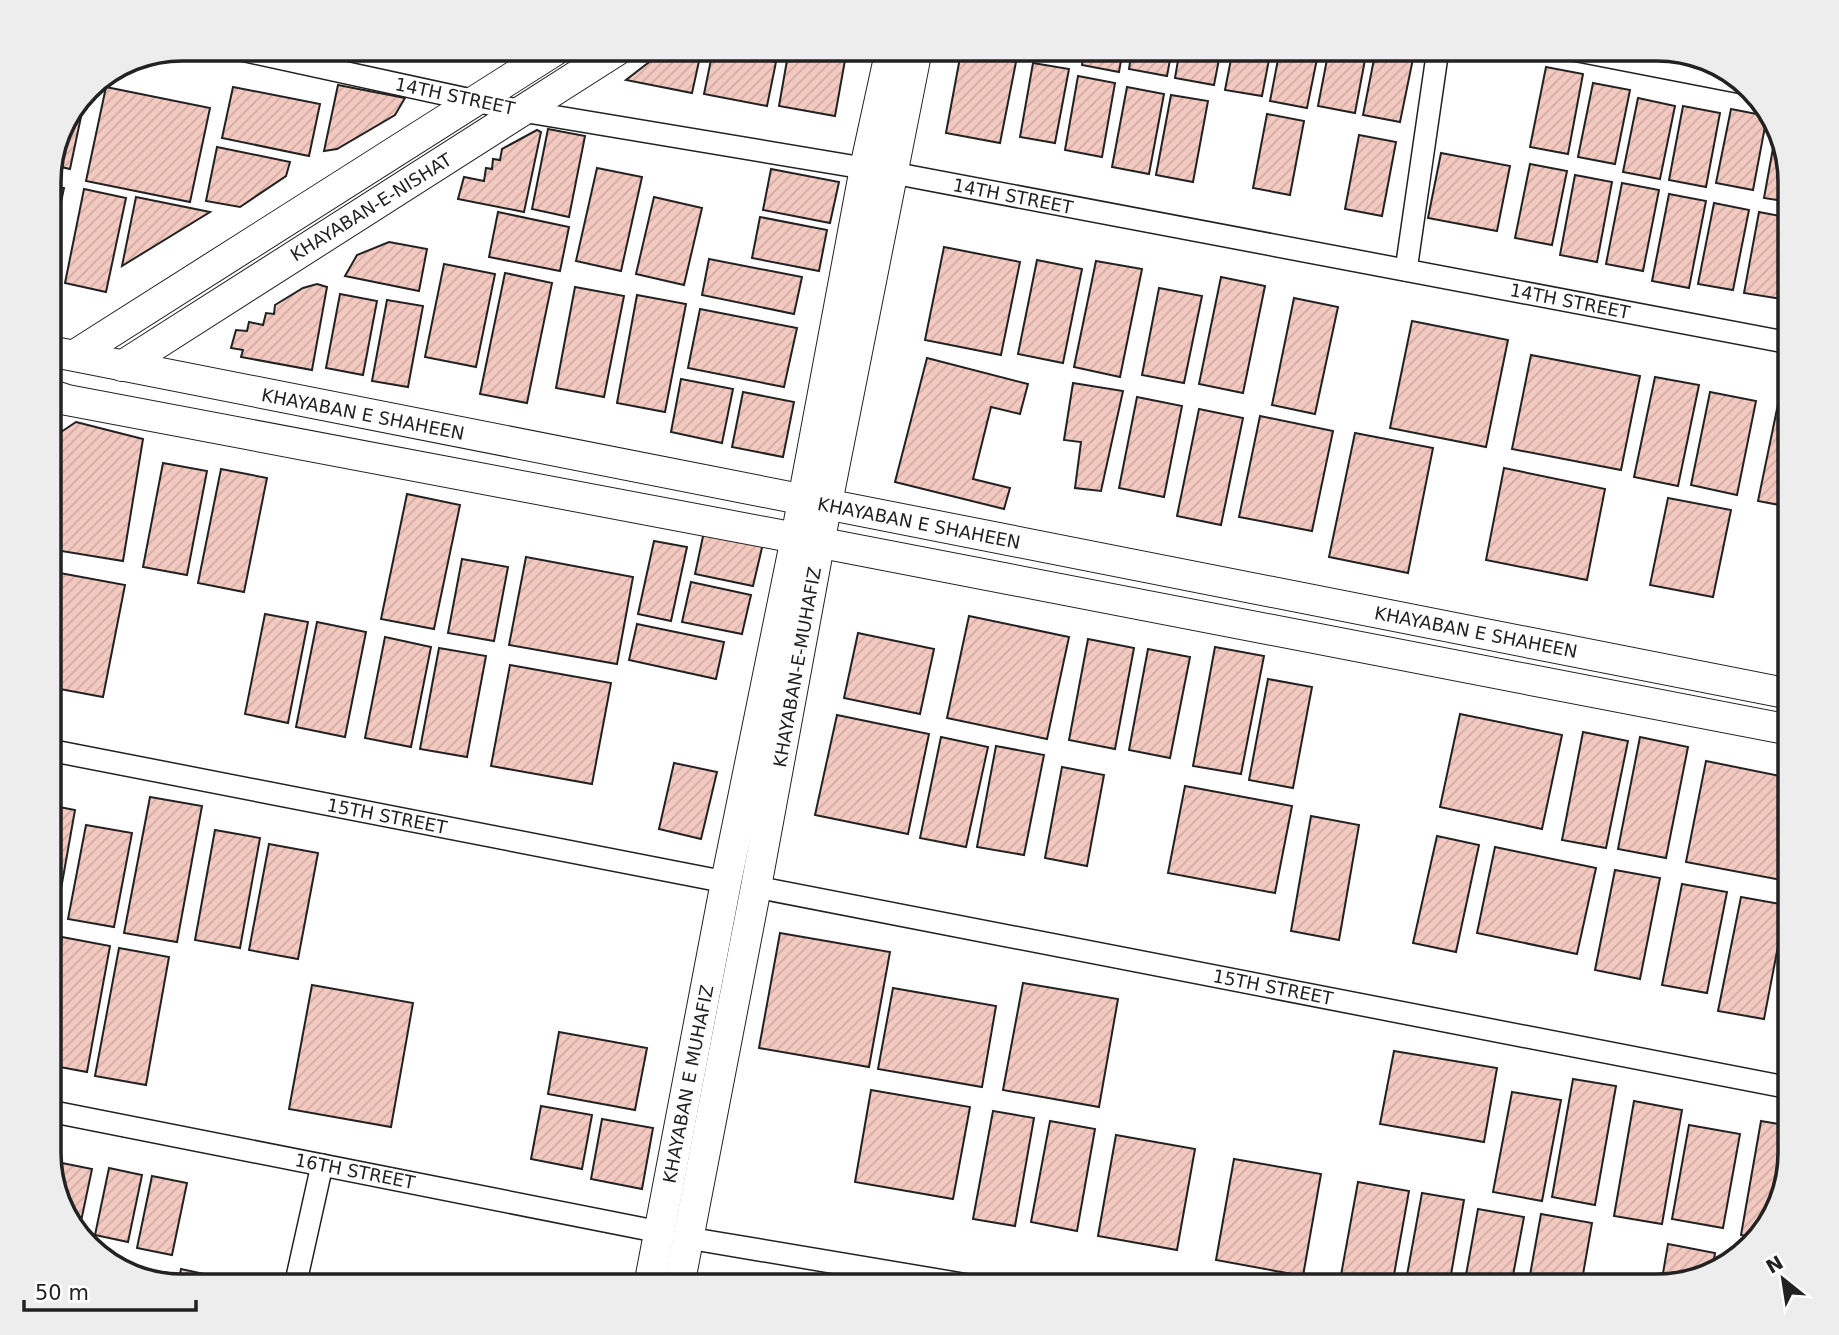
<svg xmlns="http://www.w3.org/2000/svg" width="1839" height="1335" font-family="'DejaVu Sans',sans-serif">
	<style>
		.building { fill: url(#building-hatch); stroke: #222; stroke-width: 2 }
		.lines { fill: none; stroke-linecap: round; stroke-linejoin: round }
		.street-casing { stroke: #222; stroke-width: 24 }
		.secondary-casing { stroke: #222; stroke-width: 32 }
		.street { stroke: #fff; stroke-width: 21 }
		.secondary { stroke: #fff; stroke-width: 30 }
		.labels { text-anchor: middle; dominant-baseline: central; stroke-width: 5; stroke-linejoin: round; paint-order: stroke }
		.street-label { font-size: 18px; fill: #222; stroke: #fff }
		.rim { fill: none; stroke: #222; stroke-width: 3.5 }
	</style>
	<defs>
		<pattern id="building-hatch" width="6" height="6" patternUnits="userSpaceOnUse" patternTransform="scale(1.75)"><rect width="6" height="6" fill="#f3c9c0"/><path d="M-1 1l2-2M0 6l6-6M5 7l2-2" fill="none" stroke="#d0aca5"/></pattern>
	</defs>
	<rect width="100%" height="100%" fill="#fff"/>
	<g class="building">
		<polygon points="666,49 686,49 701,52 692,93 626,80"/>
		<polygon points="735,49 772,49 770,56"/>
		<polygon points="789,49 847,49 835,116 779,106"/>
		<polygon points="1036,49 1074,49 1071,61 1035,54"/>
		<polygon points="1085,49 1123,49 1119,72 1082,65"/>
		<polygon points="1132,49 1172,49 1167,76 1129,69"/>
		<polygon points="1180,49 1221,49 1214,85 1175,78"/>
		<polygon points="1233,49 1271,49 1262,96 1225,90"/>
		<polygon points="1280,49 1319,49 1307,108 1270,101"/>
		<polygon points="1329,49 1367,49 1355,113 1318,106"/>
		<polygon points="1376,49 1415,49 1400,122 1363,115"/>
		<polygon points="713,50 776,62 767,106 704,94"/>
		<polygon points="961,52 1016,62 1000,143 946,133"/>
		<polygon points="1033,63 1069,69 1055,143 1020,137"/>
		<polygon points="1546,67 1583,74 1568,154 1530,147"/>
		<polygon points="1078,76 1115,83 1102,157 1065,150"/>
		<polygon points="1593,83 1630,90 1615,164 1578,157"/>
		<polygon points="338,85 405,98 395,115 337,149 324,151"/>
		<polygon points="106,87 210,108 190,202 86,181"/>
		<polygon points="233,87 320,104 309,156 222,138"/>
		<polygon points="1127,87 1164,94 1149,174 1112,167"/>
		<polygon points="86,93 70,169 52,165 63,124"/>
		<polygon points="1171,95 1208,101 1193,182 1156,175"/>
		<polygon points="1638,98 1675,106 1660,179 1623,172"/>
		<polygon points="1683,106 1720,113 1706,187 1669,180"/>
		<polygon points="1731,109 1767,116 1753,190 1716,183"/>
		<polygon points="1267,114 1304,121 1290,195 1253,188"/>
		<polygon points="1777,126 1790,182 1790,202 1764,198"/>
		<polygon points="548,129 585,136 569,217 532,209"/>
		<polygon points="537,130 541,132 524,212 458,199 464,177 484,181 486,168 492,169 493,159 500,160 502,149"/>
		<polygon points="1359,135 1396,142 1382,216 1345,209"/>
		<polygon points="217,147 290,162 286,176 240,207 206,201"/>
		<polygon points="1441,153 1510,166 1497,231 1428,218"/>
		<polygon points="1530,164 1567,171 1552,245 1515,238"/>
		<polygon points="597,168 642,177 621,271 576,261"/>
		<polygon points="771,169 839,182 830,223 763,210"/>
		<polygon points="1575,175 1612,182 1597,262 1560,255"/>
		<polygon points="1622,183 1659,190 1643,271 1606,264"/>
		<polygon points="49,185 64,188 49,259"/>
		<polygon points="84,189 126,198 106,292 65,283"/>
		<polygon points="1669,194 1706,201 1689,288 1652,281"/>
		<polygon points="136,197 210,212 122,266"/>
		<polygon points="654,197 702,208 684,285 636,274"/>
		<polygon points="1714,203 1749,210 1733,290 1698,284"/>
		<polygon points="498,212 569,227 560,271 489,257"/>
		<polygon points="1759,212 1790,218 1790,251 1781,299 1744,293"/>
		<polygon points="760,217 827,230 819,271 752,258"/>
		<polygon points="389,242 427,249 419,291 345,276 357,255"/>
		<polygon points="944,247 1020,262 1001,355 925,340"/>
		<polygon points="709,259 802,277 794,314 702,295"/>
		<polygon points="1037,260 1082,269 1063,363 1018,354"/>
		<polygon points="1096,261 1142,269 1120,377 1074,367"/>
		<polygon points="444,264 495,274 476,367 425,357"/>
		<polygon points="505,273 552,283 527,403 480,394"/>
		<polygon points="1221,277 1265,286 1243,393 1199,384"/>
		<polygon points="317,284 327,287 312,370 241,357 243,350 231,348 236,330 247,331 249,322 263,325 266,313 274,314 275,305 303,288"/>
		<polygon points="575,287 624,296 604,397 556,388"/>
		<polygon points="1159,288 1202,296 1184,383 1142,375"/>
		<polygon points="340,294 377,301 363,375 326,368"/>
		<polygon points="637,295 686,304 665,412 617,403"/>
		<polygon points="1294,298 1338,307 1315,414 1272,405"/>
		<polygon points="387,300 423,306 408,387 372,381"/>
		<polygon points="700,309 797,328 784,387 688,368"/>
		<polygon points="1412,321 1508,340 1486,447 1390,428"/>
		<polygon points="1531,355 1640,376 1621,470 1512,449"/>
		<polygon points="927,358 1028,384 1020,414 991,407 973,479 1010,488 1004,509 895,482"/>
		<polygon points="1655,377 1699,385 1678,486 1634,477"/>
		<polygon points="681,379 733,389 722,443 671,432"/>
		<polygon points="1783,380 1790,381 1790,507 1758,501"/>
		<polygon points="1073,383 1123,391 1101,491 1075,488 1081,442 1064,440"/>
		<polygon points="743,392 794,402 783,457 732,447"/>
		<polygon points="1710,392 1756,401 1737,495 1691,485"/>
		<polygon points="1137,397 1182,406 1164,497 1119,488"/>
		<polygon points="1199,409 1243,418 1221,525 1177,516"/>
		<polygon points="1260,416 1333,431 1312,531 1239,517"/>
		<polygon points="76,422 143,439 123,561 49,549 49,440"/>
		<polygon points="1355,433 1433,448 1408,573 1329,557"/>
		<polygon points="163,463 207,471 187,575 143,567"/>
		<polygon points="1504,468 1605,489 1587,580 1486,560"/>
		<polygon points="221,469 267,478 244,592 198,583"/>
		<polygon points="407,494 460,505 434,629 381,619"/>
		<polygon points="1668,498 1731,510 1713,597 1650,585"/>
		<polygon points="705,527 764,539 753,586 695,574"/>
		<polygon points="654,541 687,547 671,621 638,614"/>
		<polygon points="526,557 633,577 617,664 509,645"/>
		<polygon points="462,559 508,567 494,641 448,633"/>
		<polygon points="49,571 125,585 103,697 49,687"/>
		<polygon points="691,582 751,595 742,634 682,622"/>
		<polygon points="265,614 308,622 288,723 245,714"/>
		<polygon points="969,616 1069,637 1047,739 947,718"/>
		<polygon points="317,622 366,632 345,737 296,727"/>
		<polygon points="637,624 724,642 716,679 629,660"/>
		<polygon points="858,633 934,649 920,714 844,698"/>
		<polygon points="385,637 431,647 411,747 365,738"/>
		<polygon points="1088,639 1134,648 1115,749 1069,740"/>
		<polygon points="1215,647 1264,656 1241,774 1193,766"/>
		<polygon points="439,648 486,656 467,757 420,749"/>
		<polygon points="1148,649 1190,657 1170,758 1129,750"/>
		<polygon points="510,665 611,683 592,784 491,766"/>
		<polygon points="1268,679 1312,687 1293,788 1249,780"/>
		<polygon points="1460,714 1562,735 1542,829 1440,807"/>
		<polygon points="837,715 929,734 908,834 815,815"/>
		<polygon points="1583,732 1628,741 1606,848 1562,840"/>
		<polygon points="941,737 988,747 966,847 920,838"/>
		<polygon points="1640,737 1688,747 1666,858 1618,849"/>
		<polygon points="996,746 1044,755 1024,855 977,847"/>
		<polygon points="1706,761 1790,778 1790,865 1787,881 1686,862"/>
		<polygon points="674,763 717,772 701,839 659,829"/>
		<polygon points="1062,767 1104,775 1087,866 1045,858"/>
		<polygon points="1185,786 1292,806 1275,893 1168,873"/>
		<polygon points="150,797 202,806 177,942 124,933"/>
		<polygon points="49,805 75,810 58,906 49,904"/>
		<polygon points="1311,816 1359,825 1339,940 1291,931"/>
		<polygon points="86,825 132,833 114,927 68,919"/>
		<polygon points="215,830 260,838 240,948 195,940"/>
		<polygon points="1437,836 1479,845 1456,952 1413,943"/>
		<polygon points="269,844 318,853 298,959 249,950"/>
		<polygon points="1495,847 1596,868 1577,954 1477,933"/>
		<polygon points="1615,870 1660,878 1640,979 1595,970"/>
		<polygon points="1682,884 1727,892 1707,993 1662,985"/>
		<polygon points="1741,897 1786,905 1764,1019 1718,1011"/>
		<polygon points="780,933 890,952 869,1067 759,1048"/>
		<polygon points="62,937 110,946 87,1072 49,1065 49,1004"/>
		<polygon points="119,948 169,957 146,1085 95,1076"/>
		<polygon points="1023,983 1118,999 1099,1107 1003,1090"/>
		<polygon points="312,985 413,1003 391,1127 289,1109"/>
		<polygon points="893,988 996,1006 982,1087 878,1069"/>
		<polygon points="559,1032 647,1048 635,1110 548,1094"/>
		<polygon points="1394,1051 1497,1068 1484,1142 1380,1124"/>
		<polygon points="1573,1079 1616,1086 1595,1205 1552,1197"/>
		<polygon points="871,1090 970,1107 953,1199 855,1182"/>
		<polygon points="1512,1092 1561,1100 1542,1201 1493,1192"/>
		<polygon points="1634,1101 1682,1110 1662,1224 1614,1216"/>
		<polygon points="541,1106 592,1115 582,1169 531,1159"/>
		<polygon points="993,1111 1034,1118 1015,1226 973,1219"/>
		<polygon points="602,1119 653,1128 642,1189 591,1179"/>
		<polygon points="1050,1121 1095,1129 1077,1231 1031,1222"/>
		<polygon points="1761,1121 1790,1126 1790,1153 1763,1233 1757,1238 1741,1235"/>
		<polygon points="1689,1125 1740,1134 1723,1228 1672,1219"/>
		<polygon points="1116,1135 1195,1149 1177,1250 1098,1236"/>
		<polygon points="1234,1159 1321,1174 1303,1276 1216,1260"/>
		<polygon points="57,1162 92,1169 79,1231 63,1212 54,1177"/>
		<polygon points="109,1168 142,1175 128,1242 95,1235"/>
		<polygon points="152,1176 187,1183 172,1255 137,1248"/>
		<polygon points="1358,1182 1409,1191 1392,1286 1339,1286"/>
		<polygon points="1422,1193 1464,1200 1449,1286 1405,1286"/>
		<polygon points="1478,1209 1524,1217 1511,1286 1464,1286"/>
		<polygon points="1541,1214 1592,1223 1581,1286 1528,1286"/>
		<polygon points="1668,1244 1715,1253 1712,1273 1661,1285"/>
		<polygon points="181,1269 218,1277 216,1286 178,1284"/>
		<polygon points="228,1275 265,1282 264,1286 226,1286"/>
		<polygon points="765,1275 802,1283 802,1286 763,1286"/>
	</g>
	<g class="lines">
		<defs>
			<g id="street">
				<polyline points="237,49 522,111 893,173 1790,343"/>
				<polyline points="1568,49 1743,83"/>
				<polyline points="1406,270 1438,49"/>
				<polyline points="49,750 726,882"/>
				<polyline points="756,887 1790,1088"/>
				<polyline points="49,1111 660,1232"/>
				<polyline points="688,1238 974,1286"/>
				<polyline points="295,1286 322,1165"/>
			</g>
			<g id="secondary">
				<polyline points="49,351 1790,694"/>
				<polyline points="75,355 557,49"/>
				<polyline points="122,366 619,49"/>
				<polyline points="49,394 67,400 796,538 1790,730"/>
				<polyline points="649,1286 726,882 796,538 865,168 891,49"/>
				<polyline points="679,1286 756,887 823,523 917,49"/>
			</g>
		</defs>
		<use href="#street" class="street-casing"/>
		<use href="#secondary" class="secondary-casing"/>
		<use href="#street" class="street"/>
		<use href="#secondary" class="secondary"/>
	</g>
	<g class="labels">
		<g class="street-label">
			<text transform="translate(455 96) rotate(12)">14TH STREET</text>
			<text transform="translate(1013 196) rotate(11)">14TH STREET</text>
			<text transform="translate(371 207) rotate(-32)">KHAYABAN-E-NISHAT</text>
			<text transform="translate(1570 301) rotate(11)">14TH STREET</text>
			<text transform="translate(363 414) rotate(11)">KHAYABAN E SHAHEEN</text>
			<text transform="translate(919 523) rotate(11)">KHAYABAN E SHAHEEN</text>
			<text transform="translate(1476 632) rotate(11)">KHAYABAN E SHAHEEN</text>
			<text transform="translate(797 667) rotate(-80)">KHAYABAN-E-MUHAFIZ</text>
			<text transform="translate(387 816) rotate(11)">15TH STREET</text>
			<text transform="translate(1273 987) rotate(11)">15TH STREET</text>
			<text transform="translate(688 1084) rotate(-79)">KHAYABAN E MUHAFIZ</text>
			<text transform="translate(355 1171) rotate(11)">16TH STREET</text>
		</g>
	</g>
	<path d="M0 0H1839V1335H0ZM182 61H1657A121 121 0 0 1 1778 182V1153A121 121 0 0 1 1657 1274H182A121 121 0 0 1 61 1153V182A121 121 0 0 1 182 61Z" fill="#ededed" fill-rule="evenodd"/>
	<path class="rim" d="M182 61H1657A121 121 0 0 1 1778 182V1153A121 121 0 0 1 1657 1274H182A121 121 0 0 1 61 1153V182A121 121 0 0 1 182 61Z"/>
	<g transform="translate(1783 1279) rotate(330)" stroke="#ffffff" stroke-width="5" paint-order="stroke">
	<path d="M0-5L12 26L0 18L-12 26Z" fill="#222222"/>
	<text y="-10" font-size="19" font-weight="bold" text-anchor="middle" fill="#222222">N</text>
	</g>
	<path d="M24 1300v10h172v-10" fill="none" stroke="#222222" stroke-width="3.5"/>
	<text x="35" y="1300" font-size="21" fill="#222222" stroke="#ffffff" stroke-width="5" paint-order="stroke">50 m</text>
</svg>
